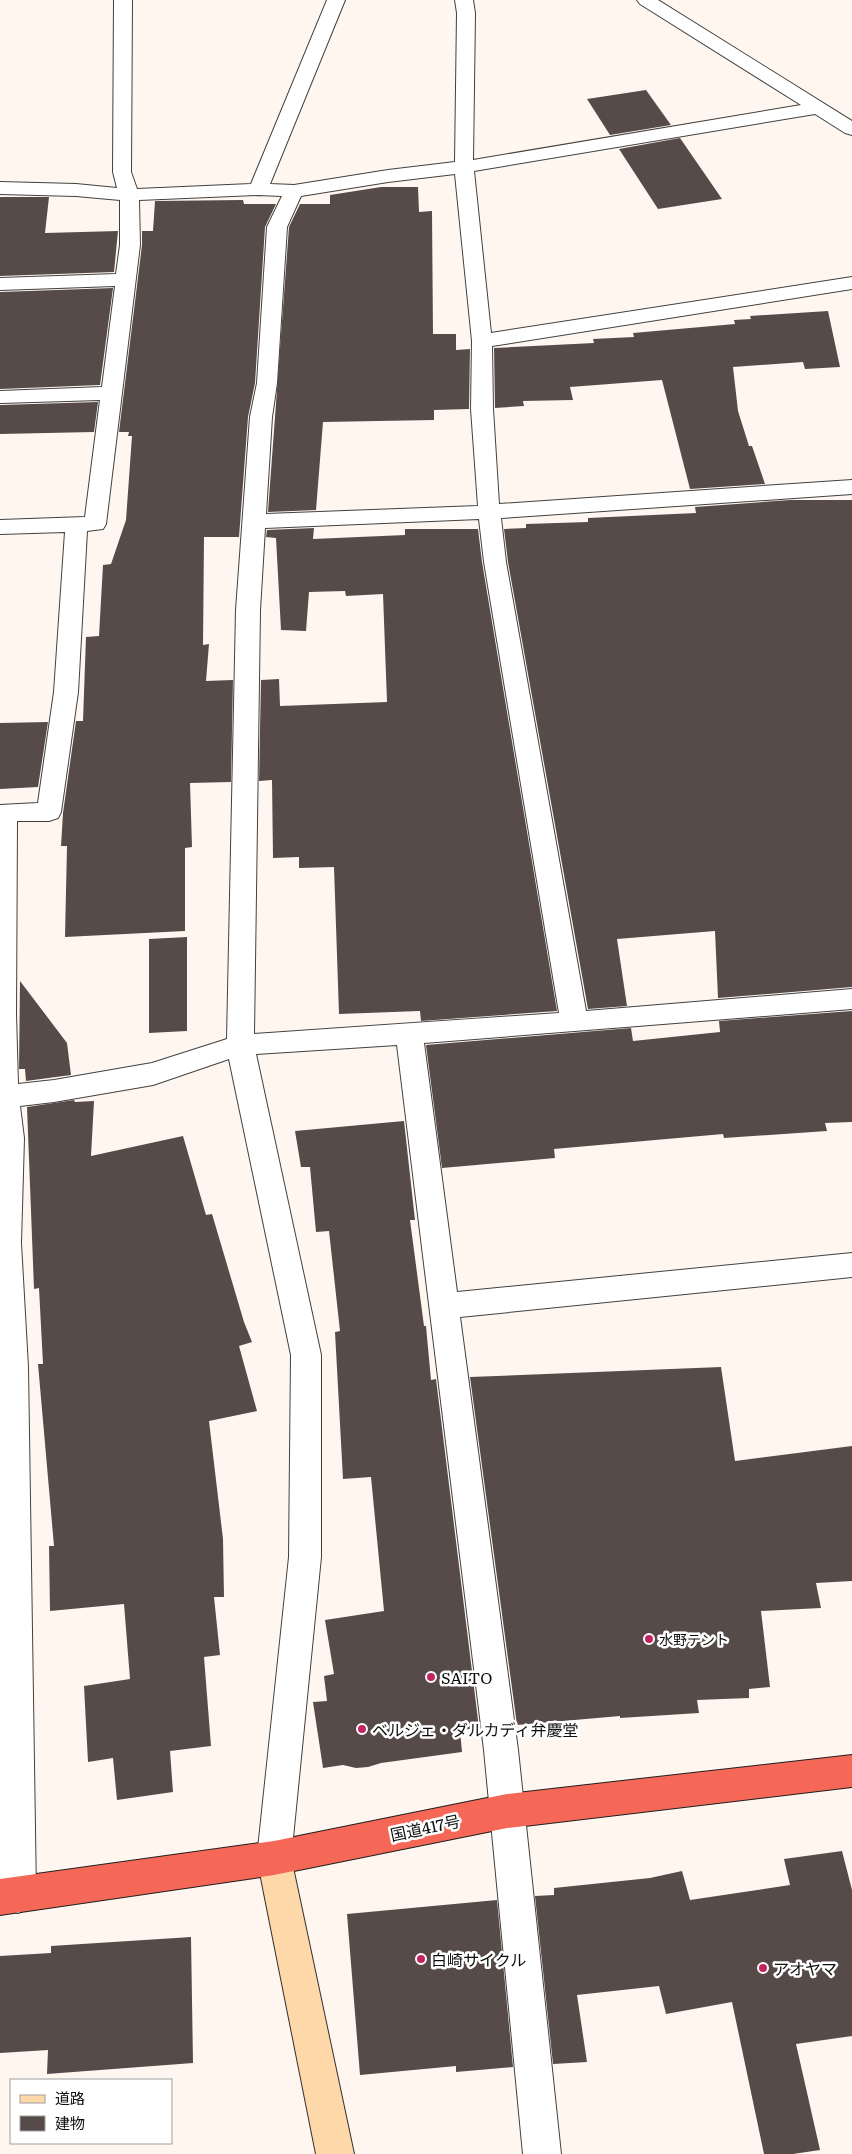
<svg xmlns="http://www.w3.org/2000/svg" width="852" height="2154" font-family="Literata,'Noto Sans JP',serif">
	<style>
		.building { fill: #574b4a }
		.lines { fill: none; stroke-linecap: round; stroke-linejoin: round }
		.street-casing { stroke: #414141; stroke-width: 2 }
		.secondary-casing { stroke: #303030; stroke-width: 2 }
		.highway-casing { stroke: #1f1f1f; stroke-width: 2 }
		.street { fill: #fff; fill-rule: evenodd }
		.secondary { fill: #ffd8aa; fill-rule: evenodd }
		.highway { fill: #f56857; fill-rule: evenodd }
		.poi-dot { fill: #c02562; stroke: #fff; stroke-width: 2 }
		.labels { text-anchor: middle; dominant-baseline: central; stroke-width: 5; stroke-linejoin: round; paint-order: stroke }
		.poi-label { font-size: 14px; fill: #0e0e0e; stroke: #fff; text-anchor: start }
		.near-poi-label { font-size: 16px; fill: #0e0e0e; stroke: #fff; text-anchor: start }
		.near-street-label { font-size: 16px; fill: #0e0e0e; stroke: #fff }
	</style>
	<rect width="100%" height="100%" fill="#fff7ef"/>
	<g class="building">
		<polygon points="646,90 671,125 610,135 587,99"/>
		<polygon points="680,138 722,199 658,209 619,149"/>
		<polygon points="381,187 418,187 419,212 432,211 433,334 456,334 456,350 470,349 469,409 434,410 434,420 323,422 316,510 268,512 289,227 300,204 330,204 330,195"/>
		<polygon points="0,197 49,197 45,233 118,231 114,272 0,276"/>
		<polygon points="243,200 244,204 276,204 265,227 255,383 248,417 239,537 204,537 203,645 209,644 206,681 233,680 231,782 190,783 192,847 185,848 185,931 65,937 67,846 61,846 63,813 76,721 83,721 86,637 99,636 103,565 111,564 126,520 132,436 128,436 129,432 119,432 142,245 142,231 153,231 155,201"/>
		<polygon points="113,288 100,385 0,389 0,292"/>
		<polygon points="828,311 840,367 805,369 803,362 733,367 738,411 749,446 752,446 765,484 690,489 662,380 570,387 573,400 523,401 524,406 495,408 494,348 594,343 593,339 634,337 633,333 735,324 734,320 751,319 750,316"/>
		<polygon points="98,402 94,432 0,434 0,405"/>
		<polygon points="790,500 852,500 852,987 718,998 715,931 617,939 627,1006 588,1009 508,562 504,529 526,528 526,524 588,522 588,518 696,513 695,507"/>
		<polygon points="314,528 313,539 405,535 405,529 478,529 482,562 557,1011 421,1021 420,1011 339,1014 334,867 299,868 299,857 273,858 272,780 259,781 261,680 279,679 280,706 387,702 383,594 346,596 345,591 309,592 306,631 281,630 276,538 266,537 267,530"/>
		<polygon points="48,722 38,787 0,789 0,723"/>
		<polygon points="187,937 187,1031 149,1033 149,939"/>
		<polygon points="20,981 67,1043 71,1075 26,1081 25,1069 19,1069"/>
		<polygon points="852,1011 852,1122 825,1123 827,1131 724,1138 723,1134 554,1149 555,1158 442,1168 426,1045 631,1028 633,1041 720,1032 719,1021"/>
		<polygon points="74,1100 75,1102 94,1101 91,1156 183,1136 206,1215 212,1214 244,1322 252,1342 239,1346 257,1411 209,1421 223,1539 224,1597 214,1597 220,1655 204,1657 211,1746 170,1751 173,1792 117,1800 113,1758 88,1762 84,1686 130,1679 124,1604 50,1611 49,1546 54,1546 38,1364 43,1364 39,1288 34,1289 27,1107"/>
		<polygon points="404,1121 415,1220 410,1220 424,1326 426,1326 431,1380 436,1379 479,1728 460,1730 462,1752 381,1763 368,1767 356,1768 343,1765 323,1768 313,1702 327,1701 324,1676 334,1674 325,1620 384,1611 371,1477 343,1479 335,1332 340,1331 329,1231 316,1232 310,1167 301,1167 295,1131"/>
		<polygon points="721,1367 735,1461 852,1446 852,1581 816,1583 821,1608 761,1611 770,1687 749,1689 749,1698 697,1700 699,1713 620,1718 620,1716 517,1725 470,1377"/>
		<polygon points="842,1851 852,1890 852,2036 796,2044 820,2150 793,2154 764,2154 732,2002 666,2014 659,1986 577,1995 587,2062 553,2064 535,1896 554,1895 554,1888 650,1878 682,1871 690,1900 790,1885 784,1859"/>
		<polygon points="497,1900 513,2067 456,2072 456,2066 360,2075 347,1914"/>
		<polygon points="191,1937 193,2063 47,2074 48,2050 0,2053 0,1956 51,1953 51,1946"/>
	</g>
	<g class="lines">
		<defs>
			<path id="street" d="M114,0h18l-1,172 6,17 114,-5 76,-184h18l-75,184 24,1 94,-15 67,-8 2,-149 -2,-13h18l2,13 -2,147 328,-55 -161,-101 -3,-4h21l194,121v14l-7,-2 -30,-19 -341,57 17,162 361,-56v12l-360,57 1,63 6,95 353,-24v14l-351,24 5,44 80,449 266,-22v20l-428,34 33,249 395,-39v24l-392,40 58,433 43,404h-38l-39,-404 -87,-705 -141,9 65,301v202l-30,301 -5,12 -12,5 -12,-5 -5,-12 32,-301 2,-202 -62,-296 -76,26 -99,17 -34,4 4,32 -3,105 7,124 8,528 -6,12 -12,6 -12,-6 -6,-12v-1090l38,-2 16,-111 11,-160 -65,2v-14l85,-3 15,-117 -100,3v-12l102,-4 13,-101 -115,4v-12l116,-4 4,-29v-45l-44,-4 -76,-2v-12l76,2 41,4 -4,-16zM455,174l17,167 -1,68 7,97 -212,8 6,-97 5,-34 10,-156 14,-31 87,-14zM258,195l24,1 -15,31 -10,156 -7,34 -14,193 -9,429 -75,24 -98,17 -36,4 -2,-70 1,-193h32l9,-3 3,-6 17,-120 9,-161 16,-2 3,-5 34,-279 -1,-45zM479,519l5,43 75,451 -305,21 6,-424 5,-82z"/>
			<polygon id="secondary" points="274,1841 286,1846 291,1858 354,2154 316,2154 257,1858 262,1846"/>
			<polygon id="highway" points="852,1755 852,1787 507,1828 274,1875 0,1915 0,1879 274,1841 507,1794"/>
		</defs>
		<use href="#street" class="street-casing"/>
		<use href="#secondary" class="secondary-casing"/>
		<use href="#highway" class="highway-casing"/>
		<use href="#street" class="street"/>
		<use href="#secondary" class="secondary"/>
		<use href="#highway" class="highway"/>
	</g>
	<g class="poi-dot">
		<circle cx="649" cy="1639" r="5"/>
		<circle cx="431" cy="1677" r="5"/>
		<circle cx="362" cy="1729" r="5"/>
		<circle cx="421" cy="1959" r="5"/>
		<circle cx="763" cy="1968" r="5"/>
	</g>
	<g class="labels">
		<g class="poi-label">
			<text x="659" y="1639">水野テント</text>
		</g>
		<g class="near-poi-label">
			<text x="441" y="1677">SAITO</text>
			<text x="372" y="1729">ベルジェ・ダルカディ弁慶堂</text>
			<text x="431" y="1959">白崎サイクル</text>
			<text x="773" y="1968">アオヤマ</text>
		</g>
		<g class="near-street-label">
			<text transform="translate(425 1827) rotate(-12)">国道417号</text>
		</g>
	</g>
	<rect x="10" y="2079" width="162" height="65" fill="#ffffff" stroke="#9f9f9f"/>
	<rect x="20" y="2095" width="25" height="8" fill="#ffd8aa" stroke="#9f9f9f"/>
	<text x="55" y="2104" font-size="15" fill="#0e0e0e">道路</text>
	<rect x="20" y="2116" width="25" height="15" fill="#574b4a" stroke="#9f9f9f"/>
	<text x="55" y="2129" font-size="15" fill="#0e0e0e">建物</text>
</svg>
